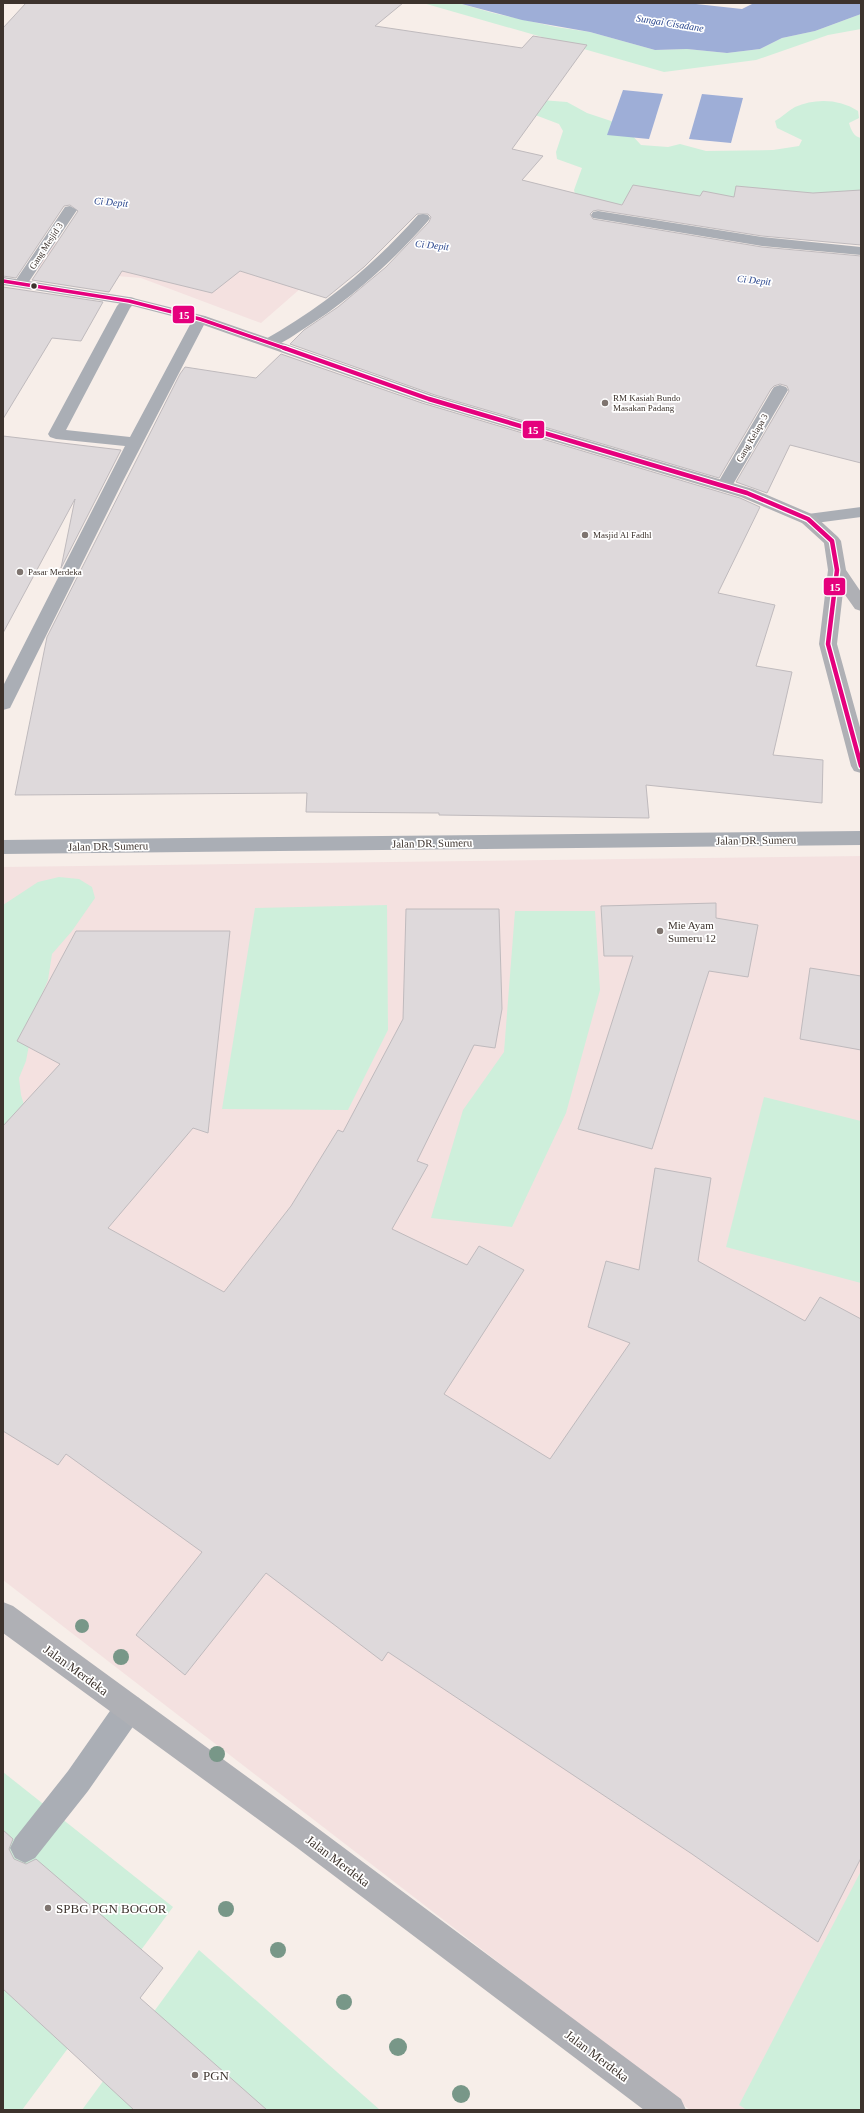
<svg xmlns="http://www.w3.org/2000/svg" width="864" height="2113" font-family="Georgia,serif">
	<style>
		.commercial { fill: #f4e1e0 }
		.green { fill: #ceefdb }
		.water { fill: #9eaed7 }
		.building { fill: #ded9db; stroke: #bfbabd }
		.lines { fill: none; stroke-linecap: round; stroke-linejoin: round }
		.service { fill: #aaaeb5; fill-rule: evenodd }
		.minor { fill: #aaaeb5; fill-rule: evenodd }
		.tertiary { fill: #aaaeb5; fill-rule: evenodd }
		.primary { fill: #afb0b5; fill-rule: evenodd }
		.bus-1-far1-casing { stroke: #fff; stroke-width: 5.5 }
		.bus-1-casing { stroke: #fff; stroke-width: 7 }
		.bus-1-far1 { stroke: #e5007d; stroke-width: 3.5 }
		.bus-1 { stroke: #e5007d; stroke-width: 4.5 }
		.tree { fill: #789788 }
		.bus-dot { fill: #3d332d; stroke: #fff; stroke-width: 1.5 }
		.poi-dot { fill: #7e746f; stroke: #fff; stroke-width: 1.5 }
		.labels { text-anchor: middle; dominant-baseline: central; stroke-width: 3.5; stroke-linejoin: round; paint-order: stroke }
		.far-street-label { font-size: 9px; fill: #3d332d; stroke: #fff }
		.far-poi-label { font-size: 9px; fill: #3d332d; stroke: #fff; text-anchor: start }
		.far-water-label { font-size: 10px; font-style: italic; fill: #28458d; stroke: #fff }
		.street-label { font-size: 11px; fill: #3d332d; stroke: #fff }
		.poi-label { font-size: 11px; fill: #3d332d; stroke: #fff; text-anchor: start }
		.near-street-label { font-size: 13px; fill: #3d332d; stroke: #fff }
		.near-poi-label { font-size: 13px; fill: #3d332d; stroke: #fff; text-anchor: start }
		.line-badge { stroke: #fff; stroke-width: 1.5 }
		.badge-label { font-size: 11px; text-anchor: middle; font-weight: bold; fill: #fff }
	</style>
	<rect width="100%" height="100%" fill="#f7eee9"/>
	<g class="commercial">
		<polygon points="92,203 348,247 261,323 141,278 32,269"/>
		<polygon points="861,856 861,2110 690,2110 3,1580 3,867"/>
	</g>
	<g class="green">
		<polygon points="423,3 458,3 493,13 556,27 590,32 655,50 687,49 727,53 760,49 782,38 815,31 861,14 861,29 828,35 756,60 664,72"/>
		<path d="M541,100l26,2 20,11 24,8 18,11 12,13 27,2 12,-3 26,7 67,-1 26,-4 3,-6 -25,-12 -2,-7c7,-4 13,-10 20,-14 20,-9 45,-8 63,4l1,7 -10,5c2,7 5,14 12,15v71c-75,-5 -150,-12 -226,-7 -16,1 -31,8 -47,10l-10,-6 -4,-16 8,-22 -25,-9 -1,-7 7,-21 -4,-7 -37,-14z"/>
		<polygon points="59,877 79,879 92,887 95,898 72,931 52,954 48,980 36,1008 26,1061 19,1078 21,1095 25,1108 3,1170 3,905 38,882"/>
		<polygon points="387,905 388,1030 348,1110 222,1109 255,908"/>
		<polygon points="515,911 595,911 600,990 566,1113 512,1227 431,1218 463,1110 504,1052"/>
		<polygon points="764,1097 861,1121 861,1283 726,1247"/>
		<polygon points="3,1772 173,1907 22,2110 3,2110"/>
		<polygon points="861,1871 861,2110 747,2110 739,2105"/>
		<polygon points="199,1950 380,2110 82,2110"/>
	</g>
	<g class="water">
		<polygon points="458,3 687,3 742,9 754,3 861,3 861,14 815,31 782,38 760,49 727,53 687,49 655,50 590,32 522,20"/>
		<polygon points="623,90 663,94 649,139 607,135"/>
		<polygon points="702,94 743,98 731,143 689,139"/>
	</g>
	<g class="building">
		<polygon points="26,3 403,3 375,26 522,48 533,36 587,45 512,149 543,156 522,180 622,205 633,185 700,196 703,191 734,197 736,186 813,193 861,190 861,245 762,236 598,210 593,211 590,214 593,219 762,247 861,256 861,463 790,445 767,493 736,482 789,391 787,386 780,384 774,386 771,389 719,478 435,395 290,344 304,330 338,307 386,267 429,222 431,217 428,214 417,214 364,267 326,298 240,271 212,293 122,271 109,292 32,280 78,211 70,205 64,206 16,278 3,276 3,28"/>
		<polygon points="3,287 103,302 81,341 52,338 3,419"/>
		<polygon points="281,354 422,403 740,498 760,507 718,593 775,605 756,666 792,672 773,755 823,760 822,803 646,785 649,818 439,815 439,813 306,812 307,793 15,795 47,637 180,374 185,367 256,378"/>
		<polygon points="3,436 121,450 61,568 75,499 3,633"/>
		<polygon points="716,903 716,918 758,925 748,977 709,971 652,1149 578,1129 633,956 604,956 601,906"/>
		<polygon points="406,909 499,909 502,1009 495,1048 474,1045 417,1161 428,1165 392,1229 467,1265 479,1246 524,1270 444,1394 550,1459 630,1343 588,1327 606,1261 639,1270 655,1168 711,1178 698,1261 805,1321 820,1297 861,1319 861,1858 818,1942 692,1854 388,1652 382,1661 266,1573 185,1675 136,1635 202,1552 66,1454 58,1465 3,1431 3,1126 60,1064 17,1041 76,931 230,931 208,1133 193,1128 108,1228 224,1292 291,1206 338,1130 343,1132 403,1019"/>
		<polygon points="810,968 861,976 861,1050 800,1039"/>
		<polygon points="3,1830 13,1839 9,1849 14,1859 26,1864 36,1859 163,1968 140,1998 267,2110 134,2110 3,1989"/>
	</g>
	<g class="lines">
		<g class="service">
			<polygon points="70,206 77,210 28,283 26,286 16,286 14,283 65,207"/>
			<polygon points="129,297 134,298 136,301 130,308 66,430 130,437 193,319 195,316 205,316 207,319 124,479 12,704 10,708 3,710 3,686 125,446 56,439 50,437 48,434 117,306 124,298"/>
			<polygon points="129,1694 139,1698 143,1708 139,1718 88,1791 35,1858 25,1863 15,1858 10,1848 15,1838 68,1771 119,1698"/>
		</g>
		<g class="minor">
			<polygon points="598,211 762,237 861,247 861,255 762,246 593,218 591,215 593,212"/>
			<path d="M423,214l5,1 2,3 -2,3c-37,42 -78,79 -126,109 -11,7 -26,19 -38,16l-3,-3 3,-3c59,-33 109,-74 154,-125z"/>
			<polygon points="780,385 786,387 788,390 732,486 730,490 718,490 716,486 772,390 774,387"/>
			<polygon points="861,507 861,517 808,524 802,523 800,519 802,515 808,514"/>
		</g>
		<polygon class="tertiary" points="861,831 861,845 3,854 3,840"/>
		<g class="primary">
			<polygon points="3,277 129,297 205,316 435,396 753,489 814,515 838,537 841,541 846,570 861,592 861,611 855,609 843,592 837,644 861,731 861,773 854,771 851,766 819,644 828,570 824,543 802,523 741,497 423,402 195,322 129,305 3,285"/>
			<polygon points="3,1602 13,1606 316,1827 681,2099 686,2110 644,2110 296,1847 3,1633"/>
		</g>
		<defs>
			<polyline id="bus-1-far1" points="3,281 129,301 200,319 287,349"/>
			<polyline id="bus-1" points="284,348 429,399 747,493 808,519 832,541 837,570 828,644 861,766"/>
		</defs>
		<use href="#bus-1-far1" class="bus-1-far1-casing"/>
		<use href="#bus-1" class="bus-1-casing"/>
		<use href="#bus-1-far1" class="bus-1-far1"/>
		<use href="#bus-1" class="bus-1"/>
	</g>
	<g class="tree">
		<circle cx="82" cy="1626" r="7"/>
		<circle cx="121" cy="1657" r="8"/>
		<circle cx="217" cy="1754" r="8"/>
		<circle cx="226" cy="1909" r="8"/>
		<circle cx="278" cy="1950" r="8"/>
		<circle cx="344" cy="2002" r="8"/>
		<circle cx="398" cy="2047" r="9"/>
		<circle cx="461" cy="2094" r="9"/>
	</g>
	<circle class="bus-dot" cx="34" cy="286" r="3.5"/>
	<g class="poi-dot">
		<circle cx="605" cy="403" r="4"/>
		<circle cx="585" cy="535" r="4"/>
		<circle cx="20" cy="572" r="4"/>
		<circle cx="660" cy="931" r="4"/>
		<circle cx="48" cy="1908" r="4"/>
		<circle cx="195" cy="2075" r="4"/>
	</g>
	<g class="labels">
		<g class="far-street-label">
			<text transform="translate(46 246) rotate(-57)">Gang Mesjid 3</text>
			<text transform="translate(752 438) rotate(-60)">Gang Kelapa 3</text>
		</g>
		<g class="far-poi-label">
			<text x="613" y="398">RM Kasiah Bundo<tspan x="613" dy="10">Masakan Padang</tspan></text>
			<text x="593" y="535">Masjid Al Fadhl</text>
			<text x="28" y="572">Pasar Merdeka</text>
		</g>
		<g class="far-water-label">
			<text transform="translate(670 23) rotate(9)">Sungai Cisadane</text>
			<text transform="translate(111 202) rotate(5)">Ci Depit</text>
			<text transform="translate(432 245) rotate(6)">Ci Depit</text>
			<text transform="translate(754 280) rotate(6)">Ci Depit</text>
		</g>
		<g class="street-label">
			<text transform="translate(756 840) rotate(-1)">Jalan DR. Sumeru</text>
			<text transform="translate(432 843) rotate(-1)">Jalan DR. Sumeru</text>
			<text transform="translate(108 846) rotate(-1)">Jalan DR. Sumeru</text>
		</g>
		<g class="poi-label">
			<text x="668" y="925">Mie Ayam<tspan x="668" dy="13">Sumeru 12</tspan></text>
		</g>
		<g class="near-street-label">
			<text transform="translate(76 1670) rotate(36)">Jalan Merdeka</text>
			<text transform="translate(338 1861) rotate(37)">Jalan Merdeka</text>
			<text transform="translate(597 2056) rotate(37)">Jalan Merdeka</text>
		</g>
		<g class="near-poi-label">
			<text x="56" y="1908">SPBG PGN BOGOR</text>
			<text x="203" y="2075">PGN</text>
		</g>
	</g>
	<g class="line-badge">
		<rect x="172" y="305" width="23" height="19" rx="4" fill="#e5007d"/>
		<rect x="522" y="420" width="23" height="19" rx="4" fill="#e5007d"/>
		<rect x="823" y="577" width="23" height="19" rx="4" fill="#e5007d"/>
	</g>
	<g class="badge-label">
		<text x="184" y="319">15</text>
		<text x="533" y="434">15</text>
		<text x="835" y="591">15</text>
	</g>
	<rect width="864" height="2113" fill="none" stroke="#3d332d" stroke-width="8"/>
</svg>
